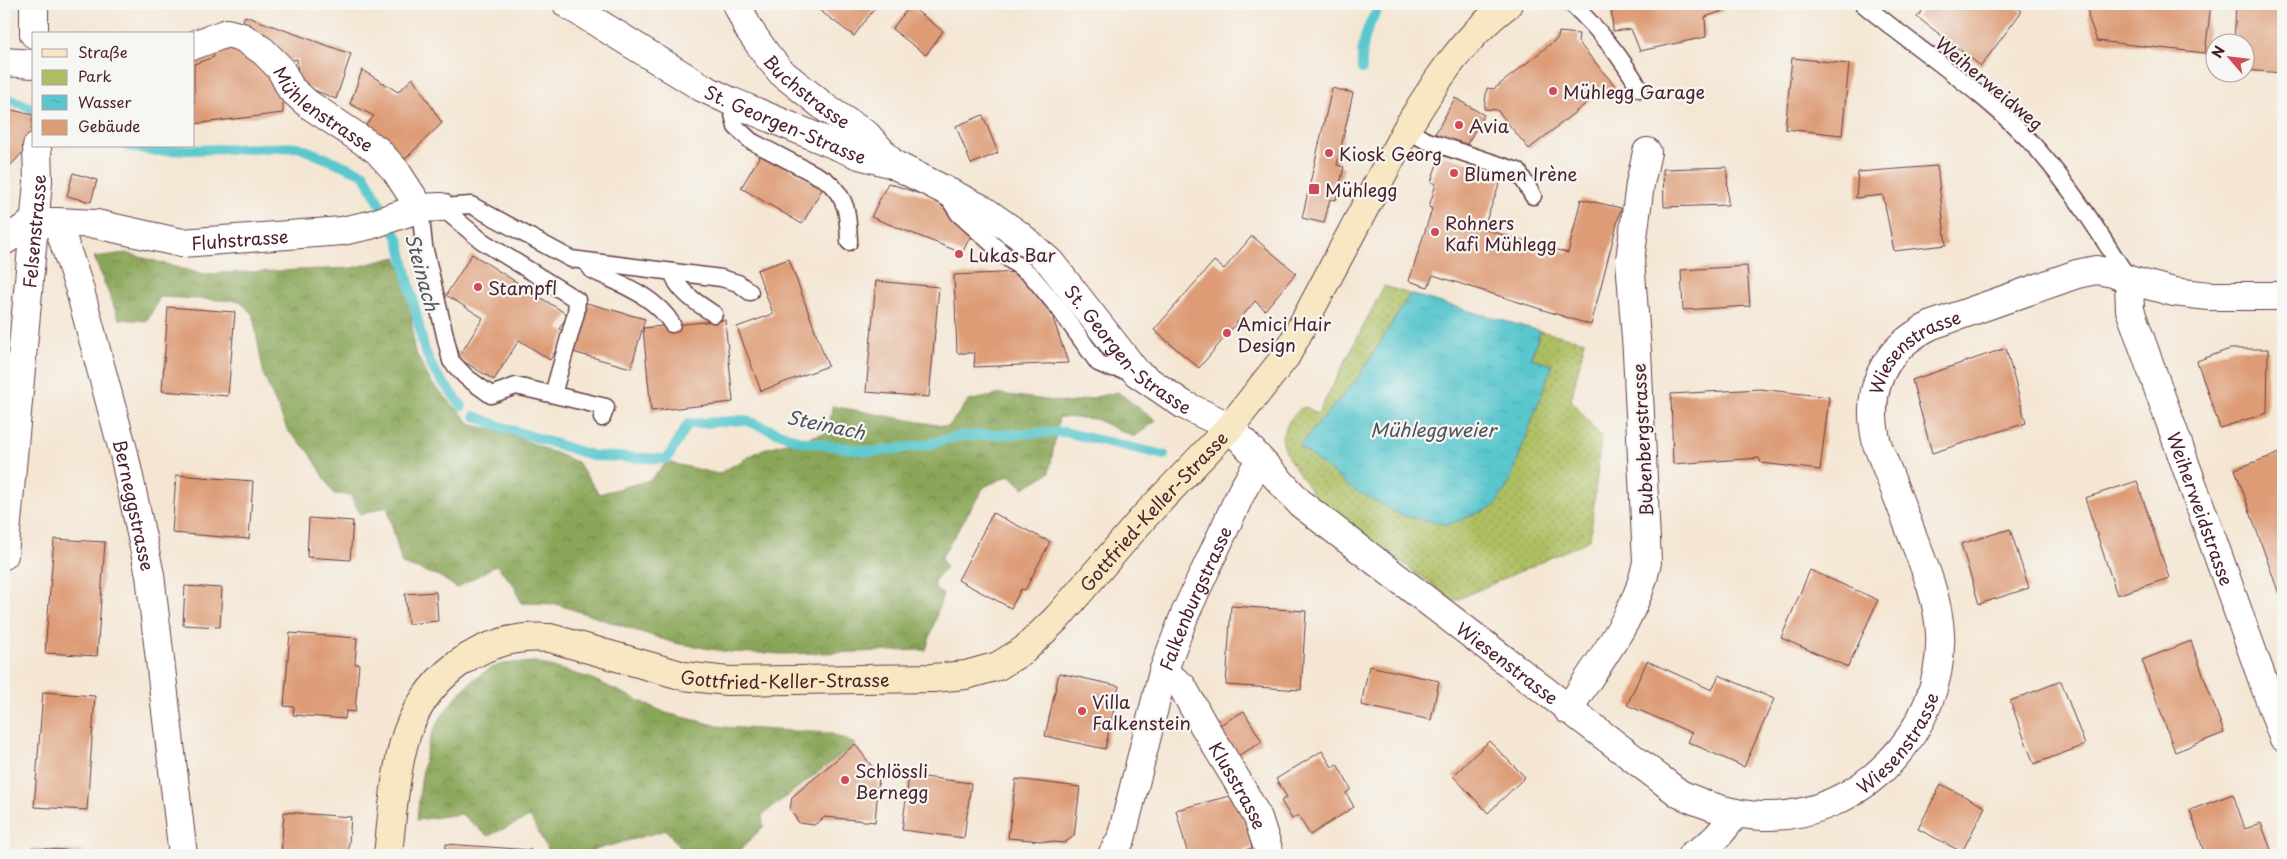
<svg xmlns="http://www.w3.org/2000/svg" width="2287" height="859" font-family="'Playpen Sans',sans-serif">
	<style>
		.green { fill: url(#green-dots); stroke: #7c6f46 }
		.forest { fill: url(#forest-crowns); stroke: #6a6242 }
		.water { fill: url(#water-ripples); stroke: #52737c }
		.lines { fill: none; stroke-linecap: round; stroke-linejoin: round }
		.stream { stroke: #5ac7ce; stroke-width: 10 }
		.building { fill: #dd9b76 }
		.lane-casing { stroke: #643d44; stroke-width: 19 }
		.street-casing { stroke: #643d44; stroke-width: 30 }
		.secondary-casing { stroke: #643d44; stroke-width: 30 }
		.lane { stroke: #fff; stroke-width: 16 }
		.street { stroke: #fff; stroke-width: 28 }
		.secondary { stroke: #f7e8c3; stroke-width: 28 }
		.poi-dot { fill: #d1495b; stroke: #f6f6f2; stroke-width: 2 }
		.labels { text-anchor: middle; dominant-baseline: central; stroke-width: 4.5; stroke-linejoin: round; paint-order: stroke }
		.street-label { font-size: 18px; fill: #4a1f2b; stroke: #f6f6f2 }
		.poi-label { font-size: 18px; fill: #4a1f2b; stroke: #f6f6f2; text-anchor: start }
		.water-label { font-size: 19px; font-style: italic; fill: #4f515c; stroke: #f6f6f2 }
	</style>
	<defs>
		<pattern id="green-dots" width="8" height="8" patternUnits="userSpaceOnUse" patternTransform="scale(1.25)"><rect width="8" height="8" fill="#adbf62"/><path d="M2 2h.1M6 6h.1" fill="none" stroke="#8f9b51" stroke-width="1.8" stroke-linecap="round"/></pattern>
		<pattern id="forest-crowns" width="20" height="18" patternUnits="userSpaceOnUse" patternTransform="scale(1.25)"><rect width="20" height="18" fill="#8aa658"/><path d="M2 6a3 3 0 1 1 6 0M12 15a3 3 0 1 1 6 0" fill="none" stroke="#738749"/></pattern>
		<pattern id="water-ripples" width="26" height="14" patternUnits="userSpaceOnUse" patternTransform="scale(1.25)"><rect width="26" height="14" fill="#5ac7ce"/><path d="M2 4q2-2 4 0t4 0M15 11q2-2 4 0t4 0" fill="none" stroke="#50aab1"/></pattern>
	</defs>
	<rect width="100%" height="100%" fill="#f6f6f2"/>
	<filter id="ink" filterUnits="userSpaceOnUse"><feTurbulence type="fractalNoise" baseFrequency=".02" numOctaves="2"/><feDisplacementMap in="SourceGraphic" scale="10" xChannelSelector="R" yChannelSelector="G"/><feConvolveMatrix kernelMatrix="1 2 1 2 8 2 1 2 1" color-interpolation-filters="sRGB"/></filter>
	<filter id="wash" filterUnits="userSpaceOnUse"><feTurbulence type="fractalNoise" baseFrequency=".0096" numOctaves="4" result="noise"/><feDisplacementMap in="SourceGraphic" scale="20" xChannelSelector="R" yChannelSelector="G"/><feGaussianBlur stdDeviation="1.12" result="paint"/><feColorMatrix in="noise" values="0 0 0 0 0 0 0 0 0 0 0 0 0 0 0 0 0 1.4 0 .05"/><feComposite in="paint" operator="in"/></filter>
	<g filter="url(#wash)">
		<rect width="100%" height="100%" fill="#f4e6d3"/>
		<polygon class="green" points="1384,286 1410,294 1358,378 1299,446 1351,488 1403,516 1552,365 1531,359 1540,331 1585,341 1571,400 1601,437 1590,540 1454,601 1334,512 1313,494 1289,459 1283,444 1282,436 1289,421 1300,409 1306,407 1318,414"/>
		<g class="forest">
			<polygon points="126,253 201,274 352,268 396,257 409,289 414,349 431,382 472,425 502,431 577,462 599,494 650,480 667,462 718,474 763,449 829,432 832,406 948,427 968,401 1001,394 1069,403 1118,392 1156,421 1134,437 1095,419 1059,417 1049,473 1023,488 1010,475 984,487 941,558 946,567 934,581 936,590 943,594 926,650 784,654 729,652 674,643 556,604 521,603 514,585 496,565 457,588 439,576 402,564 387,506 361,515 350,495 334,494 310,453 288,431 264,376 253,315 240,301 160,297 147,321 119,319 94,257"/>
			<path d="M535,662l55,16 76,35 57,14 107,6 25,11 -93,71 1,12 -28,28h-49l-20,-25 -90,25h-25l-21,-38 -42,19 -27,-22 -44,6c2,-23 6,-65 15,-86 11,-25 39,-59 65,-68 10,-4 26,-3 38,-4z"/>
		</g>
		<polygon class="water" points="1410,294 1540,331 1531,358 1552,365 1510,481 1495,506 1448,525 1403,516 1351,488 1299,446 1358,378"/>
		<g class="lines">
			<g class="stream">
				<path d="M1362,69c-1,-26 5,-44 19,-65"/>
				<polyline points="4,97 34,109"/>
				<polyline points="127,146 156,151 298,147 364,174 399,240 424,348 434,371 462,406"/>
				<polyline points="475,416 496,425 594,456 667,459 688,424 745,420 800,441 873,452 925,445 959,436 1064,432 1164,455"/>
			</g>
		</g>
		<g id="blocks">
			<g class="building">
				<polygon points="811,4 878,4 854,36"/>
				<polygon points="1611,4 1722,4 1723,11 1705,17 1706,37 1640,51 1631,29 1613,31"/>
				<polygon points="1928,4 2012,4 2022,11 1981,66 1917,17"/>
				<polygon points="2089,4 2211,4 2205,53 2097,41 2088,16"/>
				<polygon points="2236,4 2283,4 2283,73 2244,70 2244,42 2234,42"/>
				<polygon points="910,6 943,31 926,55 892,29"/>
				<polygon points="245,16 351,54 336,99 299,84 297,59 283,62 243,20"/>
				<polygon points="1559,32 1579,34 1578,42 1621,93 1598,94 1529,149 1497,110 1484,109 1487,88 1494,89 1558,38"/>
				<polygon points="238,44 283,91 283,113 194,124 194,64 214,57 213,46"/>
				<polygon points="1792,58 1849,64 1842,135 1785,129"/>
				<polygon points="362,70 398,92 413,78 442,123 402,162 366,125 374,116 350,104"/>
				<polygon points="1332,88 1353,93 1337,165 1344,167 1336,200 1330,199 1324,223 1302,218"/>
				<polygon points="1455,98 1484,115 1463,151 1435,134"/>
				<polygon points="4,108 33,115 29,146 4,172"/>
				<polygon points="983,115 998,153 971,164 956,126"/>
				<polygon points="762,152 823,188 802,224 741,188"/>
				<polygon points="1440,155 1468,163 1501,180 1483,229 1568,253 1581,199 1621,208 1591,325 1433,275 1428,287 1409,281 1432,209 1429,207 1436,184 1431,182"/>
				<polygon points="1937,166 1946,245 1894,251 1883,195 1856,198 1858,172"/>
				<polygon points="1727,167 1728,205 1664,207 1663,169"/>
				<polygon points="73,173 97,180 91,202 67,196"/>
				<polygon points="888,183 935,199 971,235 962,253 871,217"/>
				<polygon points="1252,236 1296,273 1265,310 1255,301 1199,368 1154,330 1214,261 1224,269"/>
				<polygon points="472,254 568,315 559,329 566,333 550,360 519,340 494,380 458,358 483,318 446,295"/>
				<polygon points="789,259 828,366 761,391 737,327 773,314 757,270"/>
				<polygon points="1747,266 1750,306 1683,310 1681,270"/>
				<polygon points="1023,272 1052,315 1068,363 974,367 975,353 957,353 954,275"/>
				<polygon points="876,281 939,287 929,397 866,392"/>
				<polygon points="583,302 645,319 631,368 569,351"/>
				<polygon points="168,307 235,312 228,396 162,391"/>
				<polygon points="725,320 733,402 651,411 643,328"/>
				<polygon points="2006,348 2026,423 1932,453 1912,380"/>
				<polygon points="2230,349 2268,349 2267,413 2220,428 2197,361"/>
				<polygon points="1760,389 1829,397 1820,470 1761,463 1759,458 1673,464 1671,394"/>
				<polygon points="2283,452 2283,593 2279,594 2235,469"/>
				<polygon points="176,475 253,481 249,539 172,533"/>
				<polygon points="2137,481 2169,578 2117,595 2085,498"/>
				<polygon points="993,513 1050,542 1025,590 1021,589 1011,608 958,580"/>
				<polygon points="309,518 353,521 350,560 307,557"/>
				<polygon points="2010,529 2029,588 1979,604 1961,544"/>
				<polygon points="54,539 105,542 97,656 45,653"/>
				<polygon points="1810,570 1878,600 1848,667 1781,638"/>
				<polygon points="185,586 222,588 220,627 183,625"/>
				<polygon points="436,592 438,621 408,624 405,594"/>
				<polygon points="1231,606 1306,611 1301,690 1226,685"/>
				<polygon points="290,633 357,638 355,664 359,664 355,712 346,711 345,719 293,715 294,707 284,706"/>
				<polygon points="2191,641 2224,733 2175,752 2142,660"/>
				<polygon points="1647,661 1712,690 1719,675 1774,699 1744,767 1688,742 1692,733 1627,705"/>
				<polygon points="1369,666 1439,681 1431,720 1361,705"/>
				<polygon points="1059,673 1119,686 1105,749 1045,736"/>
				<polygon points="2061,681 2085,745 2034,764 2010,701"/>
				<polygon points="43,692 95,696 87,810 34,807"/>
				<polygon points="1244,711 1262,742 1236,757 1218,726"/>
				<polygon points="1489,741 1525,777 1488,813 1453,776"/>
				<polygon points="855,744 879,776 875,822 825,817 814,825 799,823 790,809 792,797"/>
				<polygon points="1322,751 1332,767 1337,764 1351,789 1346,793 1354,807 1310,835 1298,815 1292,819 1281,801 1287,797 1276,779"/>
				<polygon points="909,775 971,783 964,838 902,830"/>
				<polygon points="1016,779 1080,787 1074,836 1064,843 1008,838"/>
				<polygon points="1941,784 1985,807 1962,852 1918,829"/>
				<polygon points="1237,794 1252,848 1226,855 1188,855 1176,810"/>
				<polygon points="2233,794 2245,829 2261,823 2273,855 2205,855 2190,810"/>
				<polygon points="284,812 351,817 348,855 281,855"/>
				<polygon points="446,844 531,850 531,855 445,855"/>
				<polygon points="31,848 83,851 83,855 31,855"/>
			</g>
		</g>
	</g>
	<g filter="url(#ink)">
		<use href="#blocks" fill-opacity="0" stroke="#643d44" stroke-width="1"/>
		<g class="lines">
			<defs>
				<g id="lane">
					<path d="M1572,4c29,28 48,51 68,85"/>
					<path d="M1863,4c58,48 125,90 175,146 35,40 62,84 90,128"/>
					<path d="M730,101l6,26 15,14 75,39c22,19 22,34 23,62"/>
					<polyline points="1406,130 1425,140 1518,171 1533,196"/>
					<polyline points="951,192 951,202 959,214 1010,260 1031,275 1060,310 1098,363 1107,367 1137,373"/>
					<polyline points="441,207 471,205 571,259 721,278 738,283 750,292"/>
					<polyline points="441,207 482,241 577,300 576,313 553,394"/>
					<polyline points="420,208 424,246 451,361 466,377 491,395 516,386 606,407 602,418"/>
					<path d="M587,263l5,7c28,14 63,26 80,54"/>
					<path d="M673,272c2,18 27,33 41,42"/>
				</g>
				<g id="street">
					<polyline points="34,4 34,34"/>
					<path id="s1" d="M567,4l136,84 27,13 129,54 34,9 89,45 37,26 31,27 87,111 47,32 46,22 71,77 379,290c27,12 53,21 83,22 97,3 182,-86 177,-183 -2,-35 -15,-65 -28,-98 -11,-30 -23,-61 -35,-91 -13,-54 5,-95 55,-119l145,-51 19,-4 17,3 16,7 45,12 35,4h74"/>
					<path id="s2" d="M737,4l11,24 18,26 15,18 46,37 40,26 26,29"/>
					<path id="s3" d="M194,45l33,-12 15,4 21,14 17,17 11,21 17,15 69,46 19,21 24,37 21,-1"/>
					<polyline points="4,62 34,64"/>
					<path id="s4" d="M57,222l39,2 86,19 160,-12 28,-6 50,-17"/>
					<path id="s5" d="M4,241l30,-19h23l22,65 45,167 26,121 33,280"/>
					<path id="s6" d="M2129,280l1,30 153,427"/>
					<path id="s7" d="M4,555l34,-373 -1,-36"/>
					<path id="s8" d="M1163,672l19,14 19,35 37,61 20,36 12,37"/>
					<path d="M1568,710c29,-47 69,-93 79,-148l-10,-210 -7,-92 10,-76 7,-32"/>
					<path id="s9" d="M1112,855l9,-16 42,-167 22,-58 57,-123 18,-31"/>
					<path d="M1692,855c19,-9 31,-24 43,-41"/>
				</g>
				<g id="secondary">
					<path id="s10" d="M388,855c4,-36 6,-74 15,-109 17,-67 78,-114 147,-108l134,38 43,5 206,-3 33,-3 32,-9 26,-16 34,-33 86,-100 86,-90 56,-71 120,-226c29,-48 57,-92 102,-126"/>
				</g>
			</defs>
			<use href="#lane" class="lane-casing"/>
			<use href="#street" class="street-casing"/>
			<use href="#secondary" class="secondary-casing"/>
			<use href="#lane" class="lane"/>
			<use href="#street" class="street"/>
			<use href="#secondary" class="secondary"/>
		</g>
	</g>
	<g class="poi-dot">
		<circle cx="1553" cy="91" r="5"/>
		<circle cx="1459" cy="125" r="5"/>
		<circle cx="1329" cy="153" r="5"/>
		<circle cx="1454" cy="173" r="5"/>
		<rect x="1308" y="183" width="12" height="12" rx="2.5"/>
		<circle cx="1435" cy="232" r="5"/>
		<circle cx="959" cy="254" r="5"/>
		<circle cx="478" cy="287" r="5"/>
		<circle cx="1227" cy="333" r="5"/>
		<circle cx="1082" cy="711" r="5"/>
		<circle cx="845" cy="780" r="5"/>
	</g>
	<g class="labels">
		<g class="street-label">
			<text transform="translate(1990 83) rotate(40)">Weiherweidweg</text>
			<text stroke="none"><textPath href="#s2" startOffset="114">Buchstrasse</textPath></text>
			<text stroke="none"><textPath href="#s3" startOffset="161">Mühlenstrasse</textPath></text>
			<text stroke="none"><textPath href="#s1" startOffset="250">St. Georgen-Strasse</textPath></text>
			<text stroke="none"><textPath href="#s7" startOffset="325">Felsenstrasse</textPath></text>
			<text stroke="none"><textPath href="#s4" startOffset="185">Fluhstrasse</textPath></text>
			<text stroke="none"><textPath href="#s1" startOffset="669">St. Georgen-Strasse</textPath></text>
			<text stroke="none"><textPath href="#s1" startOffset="2064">Wiesenstrasse</textPath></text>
			<text transform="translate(1642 440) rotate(-93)">Bubenbergstrasse</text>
			<text stroke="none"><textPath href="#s5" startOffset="352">Berneggstrasse</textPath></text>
			<text stroke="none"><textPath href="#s6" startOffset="241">Weiherweidstrasse</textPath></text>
			<text stroke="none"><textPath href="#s10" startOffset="984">Gottfried-Keller-Strasse</textPath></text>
			<text stroke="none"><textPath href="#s9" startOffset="271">Falkenburgstrasse</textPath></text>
			<text stroke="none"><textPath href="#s1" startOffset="1165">Wiesenstrasse</textPath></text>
			<text stroke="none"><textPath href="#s10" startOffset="549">Gottfried-Keller-Strasse</textPath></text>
			<text stroke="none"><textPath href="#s1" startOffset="1630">Wiesenstrasse</textPath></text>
			<text stroke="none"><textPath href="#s8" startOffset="138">Klusstrasse</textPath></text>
		</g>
		<g class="poi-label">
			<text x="1563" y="91">Mühlegg Garage</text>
			<text x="1469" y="125">Avia</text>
			<text x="1339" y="153">Kiosk Georg</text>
			<text x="1464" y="173">Blumen Irène</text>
			<text x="1325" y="189">Mühlegg</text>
			<text x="1445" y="222">Rohners<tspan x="1445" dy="21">Kafi Mühlegg</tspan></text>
			<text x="969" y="254">Lukas Bar</text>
			<text x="488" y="287">Stampfl</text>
			<text x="1237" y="323">Amici Hair<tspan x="1237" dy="21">Design</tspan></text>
			<text x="1092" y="701">Villa<tspan x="1092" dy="21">Falkenstein</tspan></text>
			<text x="855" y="770">Schlössli<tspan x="855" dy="21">Bernegg</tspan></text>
		</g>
		<g class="water-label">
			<text transform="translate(423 272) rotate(75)">Steinach</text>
			<text transform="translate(826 424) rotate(12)">Steinach</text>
			<text x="1433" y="429">Mühleggweier</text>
		</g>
	</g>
	<rect width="2287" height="859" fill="none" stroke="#f6f6f2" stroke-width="20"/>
	<rect x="32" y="32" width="162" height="115" fill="#f6f6f2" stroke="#b1a0a2"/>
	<rect x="42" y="49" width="25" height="8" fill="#f7e8c3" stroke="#b1a0a2"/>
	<text x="78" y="58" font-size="15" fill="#4a1f2b">Straße</text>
	<rect x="42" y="70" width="25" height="15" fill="#adbf62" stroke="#b1a0a2"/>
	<text x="78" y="82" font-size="15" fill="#4a1f2b">Park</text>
	<rect x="42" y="95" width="25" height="15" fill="url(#water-ripples)" stroke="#b1a0a2"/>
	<text x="78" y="108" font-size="15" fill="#4a1f2b">Wasser</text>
	<rect x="42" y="120" width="25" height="15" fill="#dd9b76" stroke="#b1a0a2"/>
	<text x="78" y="132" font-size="15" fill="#4a1f2b">Gebäude</text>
	<g transform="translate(2230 58) rotate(298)"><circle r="24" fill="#f6f6f2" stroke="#b1a0a2"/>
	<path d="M0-4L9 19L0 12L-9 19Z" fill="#d1495b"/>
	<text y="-8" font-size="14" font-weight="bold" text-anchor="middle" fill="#4a1f2b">N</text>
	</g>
</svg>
